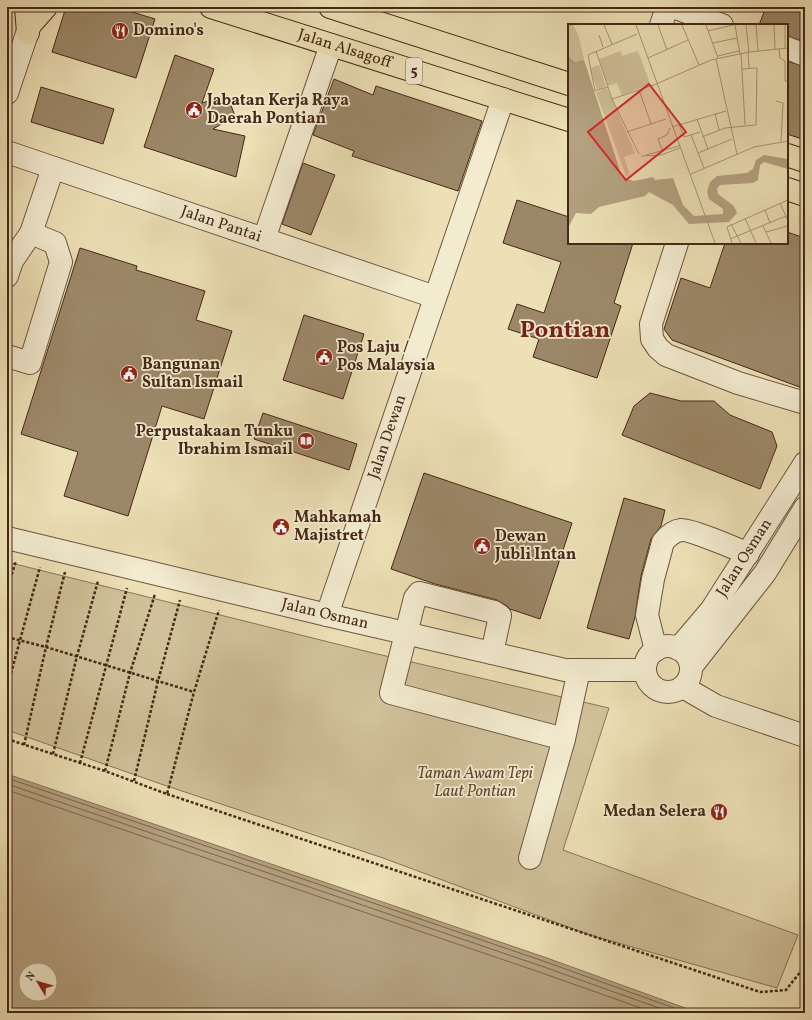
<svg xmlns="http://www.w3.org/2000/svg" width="812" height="1020" font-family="Vollkorn,serif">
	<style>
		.green { fill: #d0c19b; stroke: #8a7458 }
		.water { fill: #b4a180; stroke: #887156; fill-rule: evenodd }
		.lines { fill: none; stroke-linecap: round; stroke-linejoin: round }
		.shore { stroke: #7c644b; stroke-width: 1 }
		.building { fill: #9c8869; stroke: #452816 }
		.minor-casing { stroke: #6f563e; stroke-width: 24 }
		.highway-casing { stroke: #452816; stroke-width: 24 }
		.path { stroke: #452816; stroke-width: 2.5; stroke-dasharray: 3 2; stroke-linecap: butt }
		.minor { stroke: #f3ebd0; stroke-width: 22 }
		.highway { stroke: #ede0b6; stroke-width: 22 }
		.labels { text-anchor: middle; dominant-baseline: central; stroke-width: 3.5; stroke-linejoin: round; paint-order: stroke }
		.shield { fill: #f3ebd0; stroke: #79624e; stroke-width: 1 }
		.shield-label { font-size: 15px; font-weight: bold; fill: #452816 }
		.poi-label { font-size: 16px; font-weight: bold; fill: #452816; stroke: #f3ebd0; text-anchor: start }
		.street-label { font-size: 16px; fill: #452816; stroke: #f3ebd0 }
		.park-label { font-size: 16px; font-style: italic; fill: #614731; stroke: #f3ebd0 }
		.town-label { font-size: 24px; font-weight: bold; fill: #7a1f14; stroke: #f3ebd0 }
		.inset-road { fill: none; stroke: #aa9676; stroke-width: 1 }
		.view { fill: #d62828; fill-opacity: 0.15; stroke: #d62828; stroke-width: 2 }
		.inset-edge { fill: none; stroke: #452816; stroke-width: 2 }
	</style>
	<rect width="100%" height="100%" fill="#ede0b6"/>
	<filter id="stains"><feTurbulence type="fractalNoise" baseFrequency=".005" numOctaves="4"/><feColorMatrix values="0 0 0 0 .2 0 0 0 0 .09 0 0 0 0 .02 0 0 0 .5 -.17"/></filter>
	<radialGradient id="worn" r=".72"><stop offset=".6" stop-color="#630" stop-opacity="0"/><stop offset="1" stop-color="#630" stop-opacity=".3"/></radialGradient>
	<polygon class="green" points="7,562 373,653 609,708 563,850 798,935 777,988 590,935 383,858 161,784 7,730"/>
	<path class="water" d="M7,774l540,184 152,55h-692zM26,970h24v24h-24z"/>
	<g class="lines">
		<g class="shore">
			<polyline points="7,778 546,962 688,1013"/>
			<polyline points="7,784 544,967 673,1013"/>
			<polyline points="7,790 542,973 655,1013"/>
		</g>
	</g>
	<g class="building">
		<polygon points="66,7 116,7 155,19 136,78 52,52"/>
		<polygon points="766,7 805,7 805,42 787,36 787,25 759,25"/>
		<polygon points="175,55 214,69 202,103 227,95 235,116 213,129 245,136 236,177 144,147"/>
		<polygon points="787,61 805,67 805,140 787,134"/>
		<polygon points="334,79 373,95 376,86 482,121 458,191 352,156 354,151 313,135"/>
		<polygon points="41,87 114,109 103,144 31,122"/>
		<polygon points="303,163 335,175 311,235 282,224"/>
		<polygon points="517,200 569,217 569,243 633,243 614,303 621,306 597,378 533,357 539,339 508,329 517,304 544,313 561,262 503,243"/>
		<polygon points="787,232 805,238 805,389 672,340 664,329 681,278 710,288 725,243 787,243"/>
		<polygon points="80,248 137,266 136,270 205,291 196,320 232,331 204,419 162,406 128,516 64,496 78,452 21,434"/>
		<polygon points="304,315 364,334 343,399 283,380"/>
		<polygon points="650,393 681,401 714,401 730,415 772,432 777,446 760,489 622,435 634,406"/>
		<polygon points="263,413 357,444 349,470 254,439"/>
		<polygon points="424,473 572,523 540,619 510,609 507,606 497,600 435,584 391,569"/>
		<polygon points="624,498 665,510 661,526 651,539 641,576 635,617 629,639 587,628"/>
	</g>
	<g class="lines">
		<defs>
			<g id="minor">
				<polyline points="673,7 722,25"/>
				<polyline points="661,25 667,7"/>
				<polyline points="787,48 805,55"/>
				<polyline points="7,93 33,16"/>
				<path id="s1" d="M7,152l428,145"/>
				<polyline points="264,239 331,45"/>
				<polyline points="677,243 651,324 652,339 658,348 666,355 738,383 805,403"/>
				<polyline points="7,276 12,261 31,233 53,168"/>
				<polyline points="7,356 30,363 61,262 55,243 31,233"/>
				<path id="s2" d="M7,538l320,77 238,55h80"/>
				<path id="s3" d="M327,615l176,-516"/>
				<circle cx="668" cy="669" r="23"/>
				<path id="s4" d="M678,649l34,-40 93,-146"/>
				<path d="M656,650l-9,-35 6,-36 10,-37c5,-6 10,-11 18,-12 9,-1 56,19 67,24"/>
				<polyline points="492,653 500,616 494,612 419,593 415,598 391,693 564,739"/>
				<polyline points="691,667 765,573 805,508"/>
				<polyline points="683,687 716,706 805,736"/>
				<polyline points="530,858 564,739 579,670"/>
			</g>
			<g id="highway">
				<polyline points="26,7 28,33"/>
				<path id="s5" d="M211,7l358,113"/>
				<polyline points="330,7 569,84"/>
				<polyline points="30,25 46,7"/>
				<polyline points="787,155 805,161"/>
				<polyline points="787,189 805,195"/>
			</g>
		</defs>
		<use href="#minor" class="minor-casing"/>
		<use href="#highway" class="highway-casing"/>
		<g class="path">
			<polyline points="7,589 16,561"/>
			<polyline points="7,637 46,647 194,692"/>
			<polyline points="7,688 40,567"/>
			<polyline points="7,739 105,771 167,794 194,692 219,610"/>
			<polyline points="24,745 46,647 65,572"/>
			<polyline points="53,754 77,656 98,581"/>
			<polyline points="80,763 127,588"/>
			<polyline points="105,771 130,673 155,594"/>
			<polyline points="134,781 158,681 180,600"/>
			<polyline points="167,794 760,992 786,990 805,966"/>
		</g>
		<use href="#minor" class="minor"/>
		<use href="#highway" class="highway"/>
	</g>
	<defs>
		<symbol id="restaurant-disc" viewBox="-11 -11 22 22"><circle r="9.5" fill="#8f2418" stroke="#f3ebd0"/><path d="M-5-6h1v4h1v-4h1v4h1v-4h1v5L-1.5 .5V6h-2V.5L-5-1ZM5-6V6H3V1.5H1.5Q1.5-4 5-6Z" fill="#fff"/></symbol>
		<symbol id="civic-disc" viewBox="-11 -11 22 22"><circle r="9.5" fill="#8f2418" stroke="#f3ebd0"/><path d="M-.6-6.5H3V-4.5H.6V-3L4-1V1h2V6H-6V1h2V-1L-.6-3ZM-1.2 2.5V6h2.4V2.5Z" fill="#fff"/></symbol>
		<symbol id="library-disc" viewBox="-11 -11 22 22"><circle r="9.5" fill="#8f2418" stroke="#f3ebd0"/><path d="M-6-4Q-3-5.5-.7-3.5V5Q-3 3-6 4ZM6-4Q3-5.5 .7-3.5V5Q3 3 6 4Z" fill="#fff"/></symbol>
	</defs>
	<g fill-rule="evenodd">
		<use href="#restaurant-disc" x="110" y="21" width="20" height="20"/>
		<use href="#civic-disc" x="184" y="100" width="20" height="20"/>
		<use href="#civic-disc" x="314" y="347" width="20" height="20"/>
		<use href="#civic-disc" x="119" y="364" width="20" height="20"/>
		<use href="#library-disc" x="296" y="431" width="20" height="20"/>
		<use href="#civic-disc" x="271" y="517" width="20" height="20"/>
		<use href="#civic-disc" x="472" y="536" width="20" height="20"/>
		<use href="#restaurant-disc" x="709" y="802" width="20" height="20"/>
	</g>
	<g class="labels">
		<rect class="shield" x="406" y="58" width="16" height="26" rx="3"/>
		<g class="shield-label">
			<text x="414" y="71">5</text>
		</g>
		<g class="poi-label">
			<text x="133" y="31">Domino's</text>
			<text x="207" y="101">Jabatan Kerja Raya<tspan x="207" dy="18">Daerah Pontian</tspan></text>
			<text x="337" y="348">Pos Laju /<tspan x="337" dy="18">Pos Malaysia</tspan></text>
			<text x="142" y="365">Bangunan<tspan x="142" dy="18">Sultan Ismail</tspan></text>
			<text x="293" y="432" text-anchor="end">Perpustakaan Tunku<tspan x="293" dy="18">Ibrahim Ismail</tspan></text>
			<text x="294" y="518">Mahkamah<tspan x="294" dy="18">Majistret</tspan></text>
			<text x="495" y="537">Dewan<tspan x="495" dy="18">Jubli Intan</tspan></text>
			<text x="706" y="812" text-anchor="end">Medan Selera</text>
		</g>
		<g class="street-label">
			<text stroke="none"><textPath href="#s5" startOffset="140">Jalan Alsagoff</textPath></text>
			<text stroke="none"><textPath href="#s1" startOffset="226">Jalan Pantai</textPath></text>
			<text stroke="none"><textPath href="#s3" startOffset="188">Jalan Dewan</textPath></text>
			<text stroke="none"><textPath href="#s4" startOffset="113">Jalan Osman</textPath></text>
			<text stroke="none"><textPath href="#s2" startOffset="327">Jalan Osman</textPath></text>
		</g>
		<g class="park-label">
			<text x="475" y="774">Taman Awam Tepi<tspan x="475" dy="18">Laut Pontian</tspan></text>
		</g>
		<g class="town-label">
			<text x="565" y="331">Pontian</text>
		</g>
	</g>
	<g transform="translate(568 24)">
		<rect width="220" height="220" fill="#ede0b6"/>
		<path d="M0,1h5l5,9 6,25 -4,3h-5l-7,-6zM53,27l1,5 16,-5 11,30 -1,4 -26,10 -5,-12 -9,3 -9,-27zM31,41l7,22 -9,3 -7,-22zM39,64l28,65 -11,4 6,18 -4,1 -30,-83z" fill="#d0c19b"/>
		<path d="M0,32l7,6 9,-2 38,117 12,4 19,-4 2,3 18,-2 10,27 11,11 29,-2v-5l-14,-10 -2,-7 3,-10 7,-6 30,-3 6,-4 3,-9 8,-5 24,4v10l-24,-7 -4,3 -2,15 -5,3 -33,2 -3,4 1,5 16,12 3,7 -8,9 -40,2 -16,-19 -24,-13 -4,4 -46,11 -8,7 -15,-1 -8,15z" fill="#b4a180"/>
		<path class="inset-road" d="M36,1l8,19M68,1l79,218M90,1l9,25M114,1l17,40M138,1l12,33M167,1l5,29M178,1l3,27M188,1l2,26M206,1l1,24M140,7l25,-6M31,11l4,12M145,19l24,-5M217,24v-23M211,25l1,9 5,3v20h2M28,27l16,48 27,55M180,28l1,16M173,29l4,72M150,32l21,-5M80,34l40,-18M148,35l21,95M86,61l57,-25 38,-8 39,-4M40,63l-13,4 -7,-36 49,-21M71,66l12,34M44,75l42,-14M208,77l7,2 -2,38M147,89l4,17M129,95l11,30M111,100l5,13 16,-5M104,103l54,-16M59,108l39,-13M123,111l13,33M134,113l23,-9 31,-3 1,-57 -15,1M95,128l-5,-13 9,-4 3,-7M130,129l34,-14M78,131l33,-9M73,132l20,-1 19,-7M123,150l63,-27 34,-6M212,179l8,18M197,186l5,13M177,194l11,25M163,200l10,19M195,202l8,17M198,208l22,-6M162,215l56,-23M164,219l-5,-16 61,-27"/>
		<path class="view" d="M81,60l37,48 -60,48 -38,-48z"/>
		<rect width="220" height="220" class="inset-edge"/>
	</g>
	<rect width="812" height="1020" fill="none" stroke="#ede0b6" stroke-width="24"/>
	<rect x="8" y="8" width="796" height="1004" fill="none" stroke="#452816" stroke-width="2"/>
	<rect x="12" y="12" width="788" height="996" fill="none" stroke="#452816"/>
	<g transform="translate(38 982) rotate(308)"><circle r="19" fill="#f3ebd0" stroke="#ad9d86"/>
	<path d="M0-3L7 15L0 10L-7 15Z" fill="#8f2418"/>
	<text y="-6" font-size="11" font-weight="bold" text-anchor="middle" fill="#452816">N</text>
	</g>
	<rect width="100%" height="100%" filter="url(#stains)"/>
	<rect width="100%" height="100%" fill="url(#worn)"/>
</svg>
